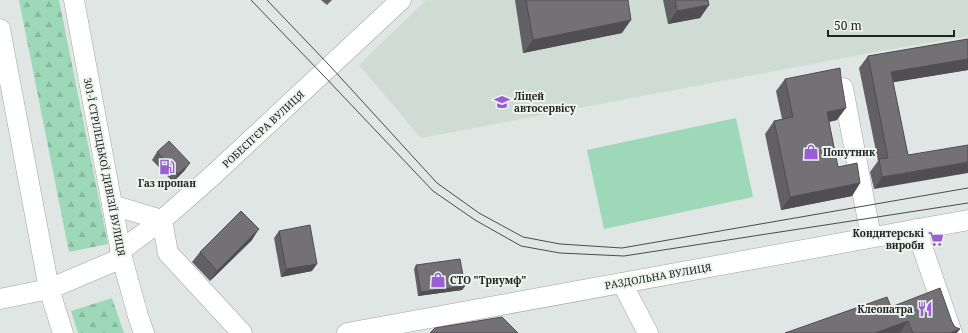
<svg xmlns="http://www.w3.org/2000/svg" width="968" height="333" font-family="'Noto Serif',serif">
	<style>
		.built { fill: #cedcd4 }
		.forest { fill: url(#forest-firs) }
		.garden { fill: #9dd8b8 }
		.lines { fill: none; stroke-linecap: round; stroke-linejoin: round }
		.minor-casing { stroke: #a0a6a2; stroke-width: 21 }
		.minor { stroke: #fff; stroke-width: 20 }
		.tram { stroke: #494c4b; stroke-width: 1 }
		.wall { fill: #636065 }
		.shaded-wall { fill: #504e53 }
		.building { fill: #737076; stroke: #504e53 }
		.labels { text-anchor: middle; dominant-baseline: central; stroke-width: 4; stroke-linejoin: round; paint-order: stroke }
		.poi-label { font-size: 10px; font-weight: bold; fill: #212322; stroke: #edf4f0; text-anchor: start }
		.street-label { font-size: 10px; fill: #212322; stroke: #edf4f0 }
	</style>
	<defs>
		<pattern id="forest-firs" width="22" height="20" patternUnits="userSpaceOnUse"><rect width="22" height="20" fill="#9dd8b8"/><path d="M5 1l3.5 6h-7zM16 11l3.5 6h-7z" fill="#87b99e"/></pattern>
	</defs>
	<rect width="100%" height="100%" fill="#e0e6e3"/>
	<polygon class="built" points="426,0 968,0 968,36 875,52 421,138 359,65"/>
	<g class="forest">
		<polygon points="19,0 59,0 108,244 69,252"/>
		<polygon points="112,298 124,333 78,333 71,311"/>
	</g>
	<polygon class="garden" points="736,118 753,197 604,229 587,150"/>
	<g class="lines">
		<defs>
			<g id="minor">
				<polyline points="74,0 122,258 138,316 144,333"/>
				<polyline points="0,29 49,289 63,333"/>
				<polyline points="843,88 871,237"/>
				<polyline points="112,205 162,220"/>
				<polyline points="162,220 168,253 242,333"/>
				<polyline points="916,229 952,333"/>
				<polyline points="120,251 162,220 211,177 401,0"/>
				<polyline points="622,283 648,333"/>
				<polyline points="0,299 49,289 122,258"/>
				<polyline points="347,333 968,220"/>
			</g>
		</defs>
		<use href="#minor" class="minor-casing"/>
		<use href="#minor" class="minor"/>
		<g class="tram">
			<polyline points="251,0 322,74 433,191 475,220 521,246 560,253 624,256 968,203"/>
			<polyline points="267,0 330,66 437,183 479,213 523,237 560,244 622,248 968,188"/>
		</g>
	</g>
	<g class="wall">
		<polygon points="321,0 332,0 327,5"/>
		<polygon points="515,0 628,0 622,33 523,53"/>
		<polygon points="663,0 708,0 709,5 700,18 668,24"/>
		<polygon points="968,39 968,70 893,82 908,155 874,189 870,172 878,161 859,68 868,56"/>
		<polygon points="785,79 837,120 829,122 838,167 860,183 852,196 781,210 765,134 774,121 782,119 776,91"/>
		<polygon points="157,152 185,170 173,182 152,160"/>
		<polygon points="279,231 312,271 281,277 274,238"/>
		<polygon points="252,240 210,281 192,262 200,252"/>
		<polygon points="416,265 465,286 462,290 418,296 414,269"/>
		<polygon points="891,307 952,322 957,333 785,333"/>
	</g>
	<g class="shaded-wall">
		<polygon points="709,5 700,18 668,24 677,11"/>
		<polygon points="631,20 622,33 523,53 533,40"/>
		<polygon points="968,59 968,70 883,84 891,72"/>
		<polygon points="846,108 837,120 818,124 827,112"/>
		<polygon points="968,162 968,173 874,189 882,177"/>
		<polygon points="190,163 185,170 173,182 178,174"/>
		<polygon points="860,183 852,196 781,210 790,197"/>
		<polygon points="259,229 252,240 210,281 217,271"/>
		<polygon points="317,264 312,271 281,277 286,269"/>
		<polygon points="465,286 462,290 418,296 421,292"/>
		<polygon points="908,321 900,333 875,333"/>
		<polygon points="960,329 957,333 950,333"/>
	</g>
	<g class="building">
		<polygon points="526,0 628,0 631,20 533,40"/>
		<polygon points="675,0 708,0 709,5 677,11"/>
		<polygon points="968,39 968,59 891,72 908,155 968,145 968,162 882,177 879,159 888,158 868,56"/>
		<polygon points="840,68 841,78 846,108 827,112 838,167 857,163 860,183 790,197 774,121 793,117 785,79"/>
		<polygon points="169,141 190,163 178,174 157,152"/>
		<polygon points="241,211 259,229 217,271 200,252"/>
		<polygon points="310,225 317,264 286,269 279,231"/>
		<polygon points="460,259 465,286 421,292 416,265"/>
		<polygon points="940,288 952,322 955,327 960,329 950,333 913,333 908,321 875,333 785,333 887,297 891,307"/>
		<polygon points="502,317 518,333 430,333 435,328"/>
	</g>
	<defs>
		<symbol id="university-bare" viewBox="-9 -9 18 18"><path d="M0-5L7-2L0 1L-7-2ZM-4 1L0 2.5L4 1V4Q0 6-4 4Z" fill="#9a5dd4" stroke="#edf4f0" stroke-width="2.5" paint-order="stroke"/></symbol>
		<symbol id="shop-bare" viewBox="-9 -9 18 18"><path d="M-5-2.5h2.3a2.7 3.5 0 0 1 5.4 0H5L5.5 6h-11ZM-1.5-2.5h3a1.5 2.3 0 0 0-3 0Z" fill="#9a5dd4" stroke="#edf4f0" stroke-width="2.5" paint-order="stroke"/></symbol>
		<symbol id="fuel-bare" viewBox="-9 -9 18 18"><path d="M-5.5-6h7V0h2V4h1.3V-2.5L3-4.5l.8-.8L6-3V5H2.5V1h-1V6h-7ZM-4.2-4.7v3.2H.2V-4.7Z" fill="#9a5dd4" stroke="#edf4f0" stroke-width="2.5" paint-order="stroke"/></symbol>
		<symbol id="supermarket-bare" viewBox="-9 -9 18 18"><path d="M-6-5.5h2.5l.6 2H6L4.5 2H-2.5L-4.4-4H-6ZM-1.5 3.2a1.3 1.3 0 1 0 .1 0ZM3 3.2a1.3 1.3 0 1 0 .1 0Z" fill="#9a5dd4" stroke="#edf4f0" stroke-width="2.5" paint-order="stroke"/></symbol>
		<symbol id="restaurant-bare" viewBox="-9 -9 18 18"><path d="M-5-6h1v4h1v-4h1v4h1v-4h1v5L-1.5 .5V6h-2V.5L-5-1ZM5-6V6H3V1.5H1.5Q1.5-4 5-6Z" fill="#9a5dd4" stroke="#edf4f0" stroke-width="2.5" paint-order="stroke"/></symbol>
	</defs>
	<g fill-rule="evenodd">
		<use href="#university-bare" x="491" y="91" width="22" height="22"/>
		<use href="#shop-bare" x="800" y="141" width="22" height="22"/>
		<use href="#fuel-bare" x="156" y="156" width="22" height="22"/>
		<use href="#supermarket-bare" x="925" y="228" width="22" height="22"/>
		<use href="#shop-bare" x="427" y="269" width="22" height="22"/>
		<use href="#restaurant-bare" x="914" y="298" width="22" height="22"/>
	</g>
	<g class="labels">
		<g class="poi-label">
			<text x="514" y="96">Ліцей<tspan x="514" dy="12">автосервісу</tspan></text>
			<text x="823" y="152">Попутник</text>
			<text x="167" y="183" text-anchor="middle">Газ пропан</text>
			<text x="924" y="233" text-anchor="end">Кондитерські<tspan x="924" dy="12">вироби</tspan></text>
			<text x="450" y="280">СТО "Триумф"</text>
			<text x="913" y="309" text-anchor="end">Клеопатра</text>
		</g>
		<g class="street-label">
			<text transform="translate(263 129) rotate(-43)">РОБЕСП’ЄРА ВУЛИЦЯ</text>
			<text transform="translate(105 167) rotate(79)">301-Ї СТРІЛЕЦЬКОЇ ДИВІЗІЇ ВУЛИЦЯ</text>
			<text transform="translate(658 276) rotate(-10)">РАЗДОЛЬНА ВУЛИЦЯ</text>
		</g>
	</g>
	<path d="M828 30v6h126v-6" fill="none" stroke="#212322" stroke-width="2"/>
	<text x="834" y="30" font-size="12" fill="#212322" stroke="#edf4f0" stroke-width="3" paint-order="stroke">50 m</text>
</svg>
